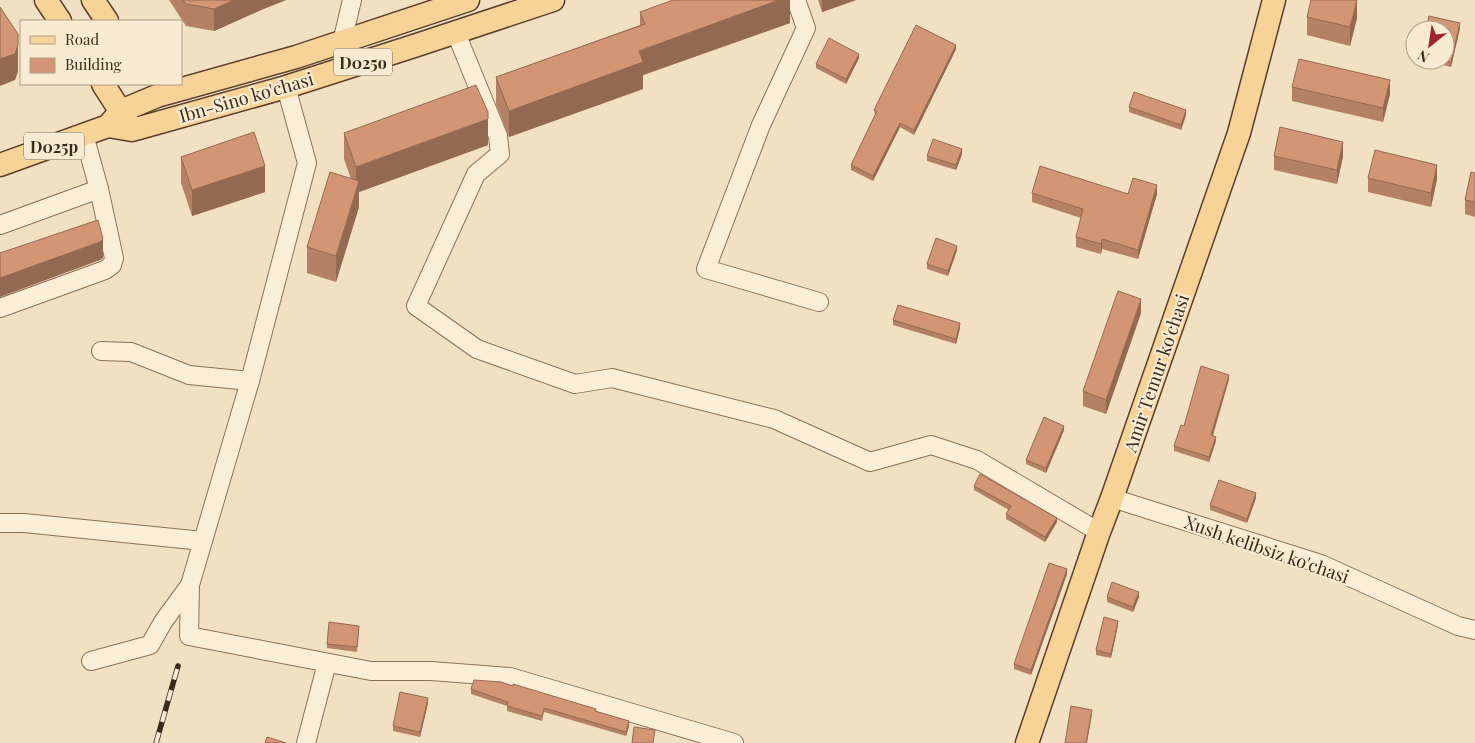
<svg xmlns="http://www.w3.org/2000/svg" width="1475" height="743" font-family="'Playfair Display',serif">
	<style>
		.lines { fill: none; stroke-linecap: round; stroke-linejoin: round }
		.minor-casing { stroke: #8d7157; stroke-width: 20 }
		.major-casing { stroke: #5b3f2c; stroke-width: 25 }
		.minor { stroke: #fbeed6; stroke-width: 18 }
		.major { stroke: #f7d397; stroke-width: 22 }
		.rail-casing { stroke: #3c2a1d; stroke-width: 5.5 }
		.rail { stroke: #f8ebd2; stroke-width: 4; stroke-dasharray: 11; stroke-linecap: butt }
		.wall { fill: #b58165 }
		.shaded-wall { fill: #946952 }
		.building { fill: #d39675; stroke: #946952 }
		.labels { text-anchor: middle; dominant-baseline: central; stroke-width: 4.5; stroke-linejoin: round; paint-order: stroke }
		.shield { fill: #f8ebd2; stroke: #746453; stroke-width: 1 }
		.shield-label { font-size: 16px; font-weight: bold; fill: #3c2a1d }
		.street-label { font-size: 18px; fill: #3c2a1d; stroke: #f8ebd2 }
	</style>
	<rect width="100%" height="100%" fill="#f2e0c2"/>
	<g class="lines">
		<defs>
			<g id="minor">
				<polyline points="796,0 806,28 761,125 706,269 819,302"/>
				<polyline points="456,33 498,136 500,154 476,174 416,306 477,349 575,384 612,378 774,419 870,462 931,445 977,460 1099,532"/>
				<polyline points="342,42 352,0"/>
				<polyline points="286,87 307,163 250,381 190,585 189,636 371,671 431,671 510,677 734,743"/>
				<polyline points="0,225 99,189"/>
				<polyline points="0,308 105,270 112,265 114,258 99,189 84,135"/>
				<polyline points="101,351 131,352 189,375 250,381"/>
				<polyline points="1112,498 1321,564 1458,626 1475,630"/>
				<polyline points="0,523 24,523 203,541"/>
				<polyline points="91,661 150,645 163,622 190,585"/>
				<polyline points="306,743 327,663"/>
			</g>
			<g id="major">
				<polyline points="46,0 60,21"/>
				<polyline points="93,0 107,21"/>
				<polyline points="103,84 128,123"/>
				<polyline points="108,126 132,130 286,87 414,46 553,0"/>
				<polyline points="0,165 108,126 121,111 157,96 296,57 468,0"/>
				<polyline points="1027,743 1099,532 1112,498 1239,133 1274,0"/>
			</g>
		</defs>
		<use href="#minor" class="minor-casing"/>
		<use href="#major" class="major-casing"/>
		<use href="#minor" class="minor"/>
		<use href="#major" class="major"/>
		<defs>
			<polyline id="rail" points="156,743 178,666"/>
		</defs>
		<use href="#rail" class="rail-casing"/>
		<use href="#rail" class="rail"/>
	</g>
	<g class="wall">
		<polygon points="169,0 286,0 261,10 214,31 186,26"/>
		<polygon points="790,0 790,23 643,75 643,89 509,137 496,104 496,77 640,25 640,12"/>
		<polygon points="818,0 856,0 822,12"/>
		<polygon points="1307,17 1357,18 1350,46 1307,35"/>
		<polygon points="1460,28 1451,67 1420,60 1445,60"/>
		<polygon points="956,49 914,135 900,127 873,181 851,170 851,165 875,115 874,110"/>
		<polygon points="859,58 846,84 816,68 816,64"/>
		<polygon points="1292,87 1390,94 1383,122 1292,101"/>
		<polygon points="1129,107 1186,115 1181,130 1129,112"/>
		<polygon points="344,133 488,145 359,192 359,207 336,282 307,273 307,247 351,179 344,159"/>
		<polygon points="962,154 956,170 927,161 927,156"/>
		<polygon points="1274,156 1343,156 1337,184 1274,170"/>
		<polygon points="181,157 265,192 192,216 181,183"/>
		<polygon points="1475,173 1475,217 1465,214 1465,200"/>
		<polygon points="1368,178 1437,179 1431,207 1368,192"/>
		<polygon points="1032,193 1157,194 1138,259 1102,249 1101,254 1076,247 1076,237 1081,218 1032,202"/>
		<polygon points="957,250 948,276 927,269 927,264"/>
		<polygon points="1141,313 1106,414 1083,406 1083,391"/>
		<polygon points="893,320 960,328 956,344 893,325"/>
		<polygon points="1229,379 1213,436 1216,441 1209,462 1174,451 1174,446 1184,426"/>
		<polygon points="1064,430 1046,473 1026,464 1026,460"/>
		<polygon points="974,486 1057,522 1045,542 1006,519 1006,514 1009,510 974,490"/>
		<polygon points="1256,498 1247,523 1210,510 1210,505"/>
		<polygon points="1067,574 1031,675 1014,669 1014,664"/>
		<polygon points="1107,597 1139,597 1133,612 1107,602"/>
		<polygon points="1118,625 1111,658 1096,655 1096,650"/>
		<polygon points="359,631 357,652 327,648 327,644"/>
		<polygon points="471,689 596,712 629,726 626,736 544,712 542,721 507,711 507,706 471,694"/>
		<polygon points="428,703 420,737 393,731 393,726"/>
	</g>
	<g class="shaded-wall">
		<polygon points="234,0 286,0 261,10 214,31 214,9"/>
		<polygon points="779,0 790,0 790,23 643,75 643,89 509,137 509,111 639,51"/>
		<polygon points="822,0 856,0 822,12"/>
		<polygon points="1357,0 1357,18 1350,46 1350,27"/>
		<polygon points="1460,23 1460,28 1451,67 1451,62"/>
		<polygon points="18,34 18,72 15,80 0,86 0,59"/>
		<polygon points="956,45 956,49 914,135 914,130"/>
		<polygon points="859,54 859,58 846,84 846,79"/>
		<polygon points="1390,80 1390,94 1383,122 1383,108"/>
		<polygon points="1186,110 1186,115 1181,130 1181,125"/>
		<polygon points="488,119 488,145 359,192 359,207 336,282 336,256 356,189 356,167"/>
		<polygon points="900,123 900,127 873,181 873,176"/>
		<polygon points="1343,142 1343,156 1337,184 1337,170"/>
		<polygon points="962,149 962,154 956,170 956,165"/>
		<polygon points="1437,165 1437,179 1431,207 1431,193"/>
		<polygon points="265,166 265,192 192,216 192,190"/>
		<polygon points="1157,185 1157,194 1138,259 1138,250"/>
		<polygon points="103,239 103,258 100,260 0,297 0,278"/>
		<polygon points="1102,239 1102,249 1101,254 1101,244"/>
		<polygon points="957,246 957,250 948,276 948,271"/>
		<polygon points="1141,299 1141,313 1106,414 1106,400"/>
		<polygon points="960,323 960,328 956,344 956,339"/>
		<polygon points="1229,375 1229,379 1211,440 1211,435"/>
		<polygon points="1064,426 1064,430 1046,473 1046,468"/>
		<polygon points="1216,437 1216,441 1209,462 1209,457"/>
		<polygon points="1256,493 1256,498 1247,523 1247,519"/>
		<polygon points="1057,518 1057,522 1045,542 1045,537"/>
		<polygon points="1067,569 1067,574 1031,675 1031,670"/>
		<polygon points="1139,592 1139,597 1133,612 1133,607"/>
		<polygon points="1118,621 1118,625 1111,658 1111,654"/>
		<polygon points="428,698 428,703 420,737 420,732"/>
		<polygon points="1092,710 1092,714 1087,743 1086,743"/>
		<polygon points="629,721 629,726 626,736 626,732"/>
	</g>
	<g class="building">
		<polygon points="183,0 234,0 214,9 186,4"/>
		<polygon points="673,0 779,0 639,51 643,62 509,111 496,77 645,24 640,12"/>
		<polygon points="1311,0 1357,0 1350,27 1307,17"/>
		<polygon points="0,7 18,34 18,45 15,54 0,59"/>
		<polygon points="1429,16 1460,23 1451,62 1441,60 1445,60 1445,30 1426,30"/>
		<polygon points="916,25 956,45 914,130 900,123 873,176 851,165 877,111 874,110"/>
		<polygon points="829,38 859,54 846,79 816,64"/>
		<polygon points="1299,59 1390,80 1383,108 1292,87"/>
		<polygon points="476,85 488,112 488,119 356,167 344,133"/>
		<polygon points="1134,92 1186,110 1181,125 1129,107"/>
		<polygon points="1280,127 1343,142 1337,170 1274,156"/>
		<polygon points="254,132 265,166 192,190 181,157"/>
		<polygon points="933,139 962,149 956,165 927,156"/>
		<polygon points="1375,150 1437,165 1431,193 1368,178"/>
		<polygon points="1040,166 1128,194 1133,178 1157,185 1138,250 1102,239 1101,244 1076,237 1083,209 1032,193"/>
		<polygon points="330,172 359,181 336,256 307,247"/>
		<polygon points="1471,172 1475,173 1475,202 1465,200"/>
		<polygon points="98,220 103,239 100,242 0,278 0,253"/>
		<polygon points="936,238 957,246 948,271 927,264"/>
		<polygon points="1118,291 1141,299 1106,400 1083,391"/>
		<polygon points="898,305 960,323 956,339 893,320"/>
		<polygon points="1201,366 1229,375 1211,435 1216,437 1209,457 1174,446 1181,425 1184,426"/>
		<polygon points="1044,417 1064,426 1046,468 1026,460"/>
		<polygon points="980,474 1057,518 1045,537 1006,514 1011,506 974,486"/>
		<polygon points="1219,480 1256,493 1247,519 1210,505"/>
		<polygon points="1049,563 1067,569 1031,670 1014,664"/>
		<polygon points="1112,582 1139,592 1133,607 1107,597"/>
		<polygon points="1104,617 1118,621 1111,654 1096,650"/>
		<polygon points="329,622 359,626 357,647 327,644"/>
		<polygon points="474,680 501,682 513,686 513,684 596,709 595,711 629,721 626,732 544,708 542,716 507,706 508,702 471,689"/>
		<polygon points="400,692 428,698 420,732 393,726"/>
		<polygon points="1071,706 1092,710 1086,743 1065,743"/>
		<polygon points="634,727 655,730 653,743 632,743"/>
		<polygon points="267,737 286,743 265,743"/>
	</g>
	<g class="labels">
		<g class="shield">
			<rect x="334" y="48.5" width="58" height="27" rx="4"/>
			<rect x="24" y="132.5" width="60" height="27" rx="4"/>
		</g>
		<g class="shield-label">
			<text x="363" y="62">D025o</text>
			<text x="54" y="146">D025p</text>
		</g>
		<g class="street-label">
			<text transform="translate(246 97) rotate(-16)">Ibn-Sino ko'chasi</text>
			<text transform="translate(1156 373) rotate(-71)">Amir Temur ko'chasi</text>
			<text transform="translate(1267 549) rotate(19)">Xush kelibsiz ko'chasi</text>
		</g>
	</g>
	<rect x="20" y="20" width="162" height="65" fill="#f8ebd2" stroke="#ad9e8a"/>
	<rect x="30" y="36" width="25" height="8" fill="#f7d397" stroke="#ad9e8a"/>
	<text x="65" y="45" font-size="15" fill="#3c2a1d">Road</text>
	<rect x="30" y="58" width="25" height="15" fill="#d39675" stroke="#ad9e8a"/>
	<text x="65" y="70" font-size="15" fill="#3c2a1d">Building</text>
	<g transform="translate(1430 45) rotate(210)"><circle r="24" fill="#f8ebd2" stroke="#ad9e8a"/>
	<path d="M0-4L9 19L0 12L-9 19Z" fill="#a1232b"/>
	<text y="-8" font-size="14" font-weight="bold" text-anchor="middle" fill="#3c2a1d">N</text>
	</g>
</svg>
